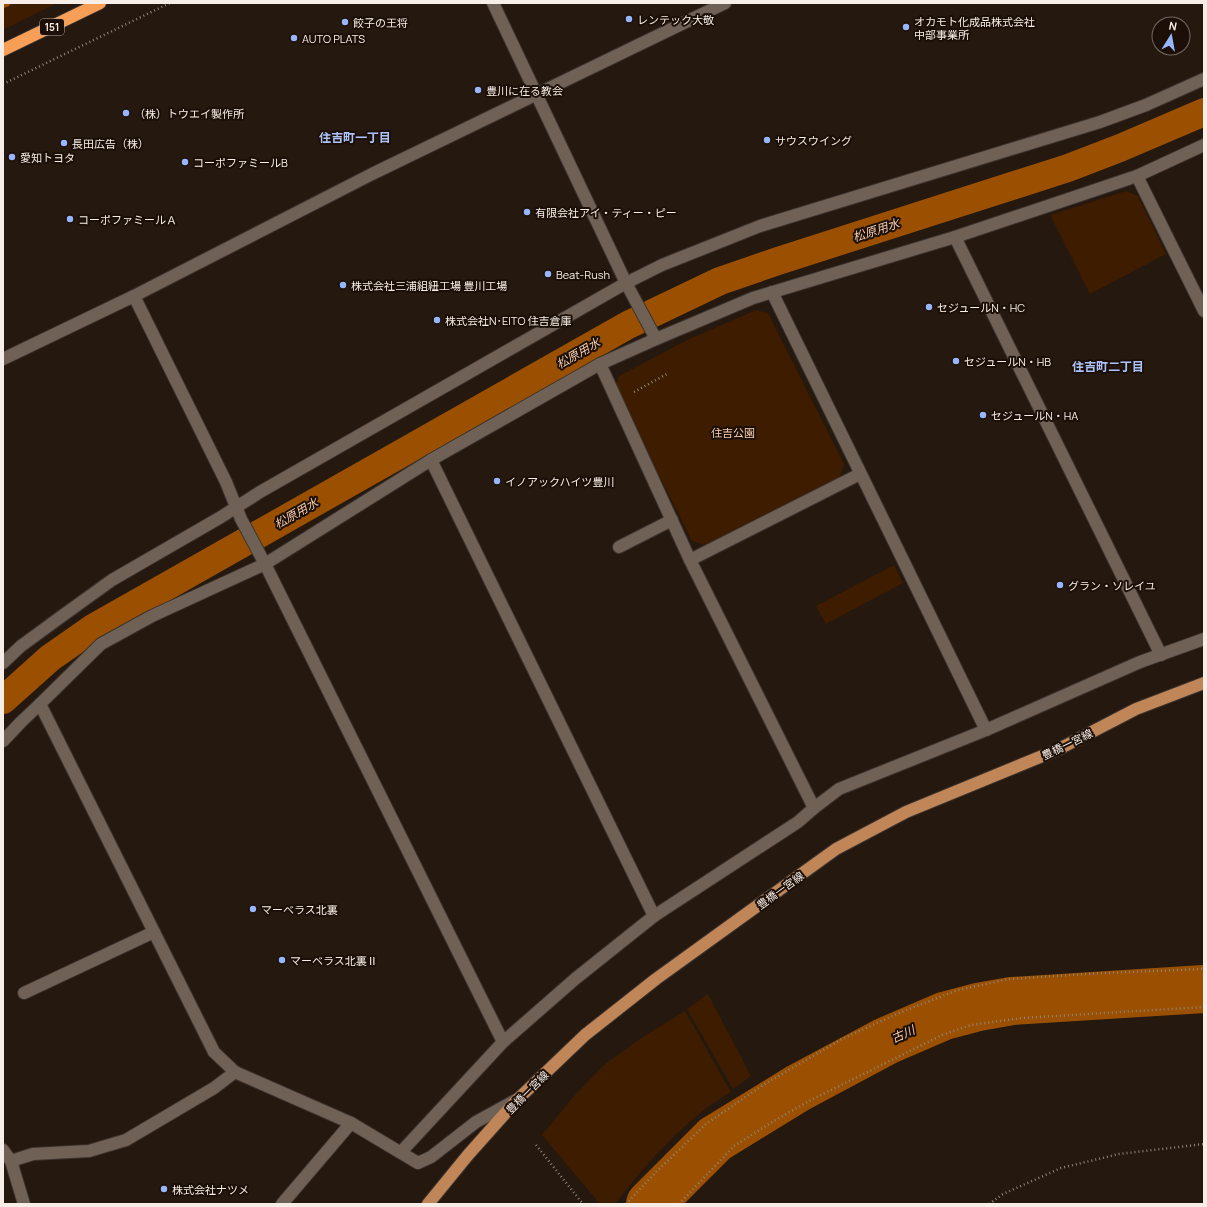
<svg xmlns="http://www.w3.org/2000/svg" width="1207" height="1207" font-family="Manrope,'Noto Sans JP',sans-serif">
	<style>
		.green { fill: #3d1c00 }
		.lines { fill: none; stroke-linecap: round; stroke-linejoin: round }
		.stream { stroke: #9a5000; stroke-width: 8 }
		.canal { stroke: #9a5000; stroke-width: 28 }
		.river { stroke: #9a5000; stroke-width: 48 }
		.minor-casing { stroke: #3c332f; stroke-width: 14 }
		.major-casing { stroke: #3c332f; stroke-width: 14 }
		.highway-casing { stroke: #3c332f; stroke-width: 14 }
		.path { stroke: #8f847c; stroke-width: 2.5; stroke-dasharray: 1 3; stroke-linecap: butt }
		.minor { stroke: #706156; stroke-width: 12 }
		.major { stroke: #c18657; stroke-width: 12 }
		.highway { stroke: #f79e57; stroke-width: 12 }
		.poi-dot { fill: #98b5fd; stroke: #1b0f07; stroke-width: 1.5 }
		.labels { text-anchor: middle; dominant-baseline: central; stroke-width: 4; stroke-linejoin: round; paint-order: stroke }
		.shield { fill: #1b0f07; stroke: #b5aba4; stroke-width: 1 }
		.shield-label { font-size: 10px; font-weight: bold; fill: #f7eee7 }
		.poi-label { font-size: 11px; fill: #f7eee7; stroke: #1b0f07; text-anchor: start }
		.park-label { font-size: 11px; fill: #fbd1b3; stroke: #1b0f07 }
		.street-label { font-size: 11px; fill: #f7eee7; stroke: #1b0f07 }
		.neighbourhood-label { font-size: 12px; font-weight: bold; fill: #acc2f8; stroke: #1b0f07 }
		.water-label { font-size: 12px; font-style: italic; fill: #f6ccaf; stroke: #1b0f07 }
	</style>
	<rect width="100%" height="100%" fill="#24180f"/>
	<g class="green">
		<polygon points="3,3 57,3 3,30"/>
		<polygon points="1126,191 1138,196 1166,254 1090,294 1050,215"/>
		<polygon points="756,310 768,313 844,464 840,478 704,545 692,541 615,388 619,376 687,340"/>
		<polygon points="894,565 903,583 826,624 816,606"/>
		<polygon points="708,994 751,1076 733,1089 687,1009"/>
		<path d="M685,1011l46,81c-11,7 -23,14 -33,23 -32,26 -58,57 -83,89h-15l-58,-69 33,-40 29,-30 37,-27z"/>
	</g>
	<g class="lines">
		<polyline class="stream" points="3,4 6,3"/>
		<polyline class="canal" points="3,700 50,658 93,628 628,325 720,281 778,261 1068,168 1120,148 1204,112"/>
		<polyline class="river" points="650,1204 715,1139 798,1088 886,1041 944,1016 978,1007 1012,1001 1204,989"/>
		<defs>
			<g id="minor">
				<polyline points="493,3 626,283 656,339"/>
				<polyline points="1137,176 1204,311"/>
				<polyline points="955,237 1161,655"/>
				<polyline points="772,292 986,730"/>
				<polyline points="134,296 226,482 241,519 265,564 503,1042"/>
				<polyline points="3,359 134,296 372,174 725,3"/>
				<polyline points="600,364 690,560 814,808"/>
				<polyline points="431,460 654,916"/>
				<polyline points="619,547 672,520"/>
				<polyline points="690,560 860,474"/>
				<polyline points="3,663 21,646 62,616 112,580 221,517 260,492 626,283 662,265 760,226 1100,122 1146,105 1204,79"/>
				<polyline points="40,704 214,1052 235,1072"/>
				<polyline points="3,741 21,722 40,704 101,644 152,616 265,564 431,460 600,364 656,339 753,298 955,237 1137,176 1204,145"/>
				<polyline points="24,993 154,932"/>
				<polyline points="3,1150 11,1161 24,1204"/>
				<polyline points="401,1152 503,1042 575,979 654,916 798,822 814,808 839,789 986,730 1140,662 1204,639"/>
				<polyline points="11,1161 33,1154 89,1151 126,1140 214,1088 235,1072 351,1123 418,1163 431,1157 476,1122 516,1100"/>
				<polyline points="282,1204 351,1123"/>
			</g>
			<polyline id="major" points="428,1204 468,1155 517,1100 585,1035 656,979 836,849 906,812 1057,750 1136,709 1204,683"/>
			<polyline id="highway" points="3,50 100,3"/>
		</defs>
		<use href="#minor" class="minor-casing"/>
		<use href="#major" class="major-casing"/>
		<use href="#highway" class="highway-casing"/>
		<g class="path">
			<polyline points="3,84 170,3"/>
			<polyline points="634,392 667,374"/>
			<polyline points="536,1145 583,1204"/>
			<polyline points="626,1204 656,1172 706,1124 763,1085 842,1039 899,1013 958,990 1009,979 1102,973 1204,969"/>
			<polyline points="679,1204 734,1146 772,1122 811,1100 942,1035 971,1025 1022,1018 1204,1007"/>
			<polyline points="989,1204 1003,1194 1061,1168 1119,1154 1204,1144"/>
		</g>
		<use href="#minor" class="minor"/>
		<use href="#major" class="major"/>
		<use href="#highway" class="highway"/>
	</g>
	<g class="poi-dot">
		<circle cx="629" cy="19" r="4"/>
		<circle cx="345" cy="22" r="4"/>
		<circle cx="906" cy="27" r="4"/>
		<circle cx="294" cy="38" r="4"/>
		<circle cx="478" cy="90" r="4"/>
		<circle cx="126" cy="113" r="4"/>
		<circle cx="767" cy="140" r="4"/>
		<circle cx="64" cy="143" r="4"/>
		<circle cx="12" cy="157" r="4"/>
		<circle cx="185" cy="162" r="4"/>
		<circle cx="527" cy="212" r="4"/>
		<circle cx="70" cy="219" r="4"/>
		<circle cx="548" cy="274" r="4"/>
		<circle cx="343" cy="285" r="4"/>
		<circle cx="929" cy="307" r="4"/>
		<circle cx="437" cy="320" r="4"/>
		<circle cx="956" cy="361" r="4"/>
		<circle cx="983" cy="415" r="4"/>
		<circle cx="497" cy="481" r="4"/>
		<circle cx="1060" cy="585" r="4"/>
		<circle cx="253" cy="909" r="4"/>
		<circle cx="282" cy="960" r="4"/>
		<circle cx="164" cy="1189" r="4"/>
	</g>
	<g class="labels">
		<rect class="shield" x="40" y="19" width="24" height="16" rx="3"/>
		<g class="shield-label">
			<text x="52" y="27">151</text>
		</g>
		<g class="poi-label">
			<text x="637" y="19">レンテック大敬</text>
			<text x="914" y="21">オカモト化成品株式会社<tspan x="914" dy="13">中部事業所</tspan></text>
			<text x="353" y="22">餃子の王将</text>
			<text x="302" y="38">AUTO PLATS</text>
			<text x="486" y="90">豊川に在る教会</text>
			<text x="134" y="113">（株）トウエイ製作所</text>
			<text x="775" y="140">サウスウイング</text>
			<text x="72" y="143">長田広告（株）</text>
			<text x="20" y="157">愛知トヨタ</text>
			<text x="193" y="162">コーポファミールB</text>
			<text x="535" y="212">有限会社アイ・ティー・ピー</text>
			<text x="78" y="219">コーポファミールＡ</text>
			<text x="556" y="274">Beat-Rush</text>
			<text x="351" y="285">株式会社三浦組紐工場 豊川工場</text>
			<text x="937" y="307">セジュールN・HC</text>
			<text x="445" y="320">株式会社N･EITO 住吉倉庫</text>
			<text x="964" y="361">セジュールN・HB</text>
			<text x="991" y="415">セジュールN・HA</text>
			<text x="505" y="481">イノアックハイツ豊川</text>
			<text x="1068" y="585">グラン・ソレイユ</text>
			<text x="261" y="909">マーベラス北裏</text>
			<text x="290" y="960">マーベラス北裏Ⅱ</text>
			<text x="172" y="1189">株式会社ナツメ</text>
		</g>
		<g class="park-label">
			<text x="733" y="432">住吉公園</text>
		</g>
		<g class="street-label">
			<text transform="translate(1067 744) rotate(-26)">豊橋一宮線</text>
			<text transform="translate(780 890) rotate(-36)">豊橋一宮線</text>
			<text transform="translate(527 1092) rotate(-45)">豊橋一宮線</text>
		</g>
		<g class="neighbourhood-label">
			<text x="355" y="137">住吉町一丁目</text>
			<text x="1108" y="366">住吉町二丁目</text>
		</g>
		<g class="water-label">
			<text transform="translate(876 230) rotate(-18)">松原用水</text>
			<text transform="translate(578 353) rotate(-30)">松原用水</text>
			<text transform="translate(296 513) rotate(-30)">松原用水</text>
			<text transform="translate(903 1034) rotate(-24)">古川</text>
		</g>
	</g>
	<rect width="1207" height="1207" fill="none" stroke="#f7eee7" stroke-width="8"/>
	<g transform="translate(1171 36) rotate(11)"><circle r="19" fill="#1b0f07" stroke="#736861"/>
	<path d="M0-3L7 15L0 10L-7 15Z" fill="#98b5fd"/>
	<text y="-6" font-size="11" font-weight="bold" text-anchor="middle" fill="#f7eee7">N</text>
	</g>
</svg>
